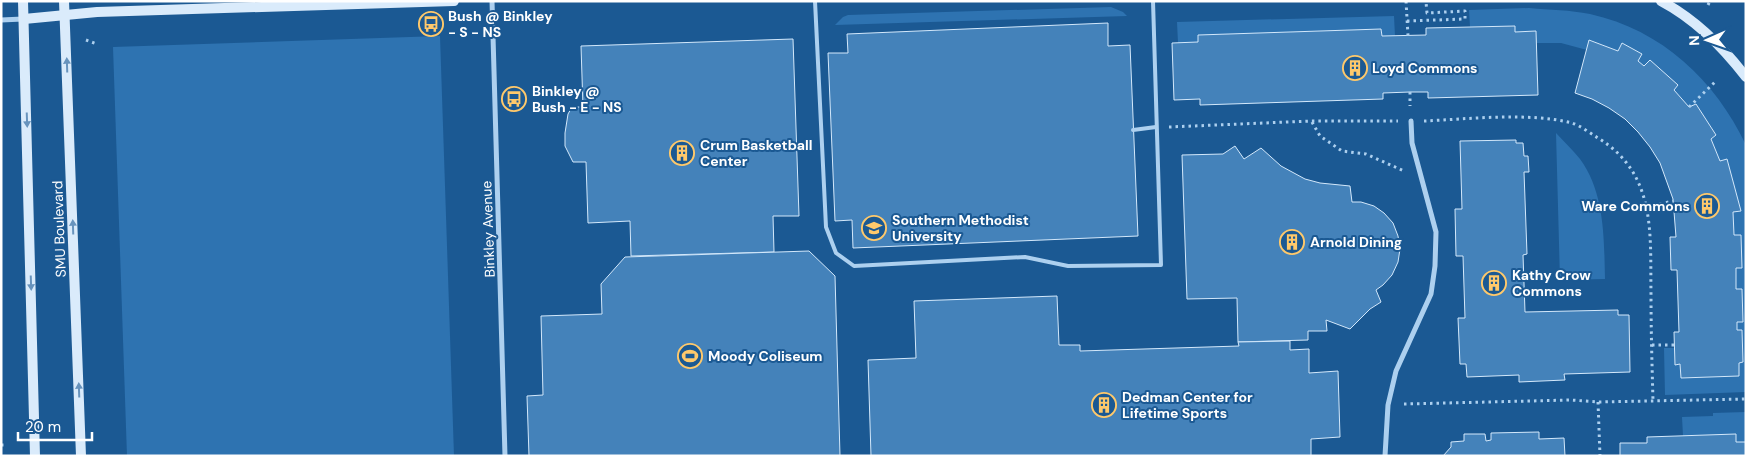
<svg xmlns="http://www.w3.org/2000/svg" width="1747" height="457" font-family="'DM Sans',sans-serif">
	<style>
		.grass { fill: #2e73b1 }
		.building { fill: #4482ba; stroke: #d3e8fb }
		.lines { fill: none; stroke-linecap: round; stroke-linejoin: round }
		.path { stroke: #add0ef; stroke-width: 3; stroke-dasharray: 2.5 4; stroke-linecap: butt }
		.lane { stroke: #add0ef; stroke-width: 4 }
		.street { stroke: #add0ef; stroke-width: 5 }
		.secondary { stroke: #daebfb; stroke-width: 10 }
		.oneway { fill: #6793bd }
		.labels { text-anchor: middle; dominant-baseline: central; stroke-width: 4; stroke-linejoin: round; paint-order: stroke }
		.poi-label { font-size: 14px; font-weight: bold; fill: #fff; stroke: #1b5993; text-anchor: start }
		.street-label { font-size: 14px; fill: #fff; stroke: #1b5993 }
	</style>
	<rect width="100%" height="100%" fill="#1b5993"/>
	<g class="grass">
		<polygon points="1111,7 1123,12 1127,16 835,25 843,17 848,15"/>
		<path d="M1529,8c21,2 41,2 61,6 72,16 125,66 156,131v247l-81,3 -1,-47h10l1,16h5l1,14 58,-2v-13l4,-1 -1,-32h-5v-8l6,-1 -1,-32h-6v-21h6l-1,-33h-7l-1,-23 7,-1 -13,-52 -7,2 -9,-22 5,-4 -20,-31 -6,4 -16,-18 3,-5 -27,-25 -6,6 -6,-5 4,-7 -20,-11 -4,8 -28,-11 -3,10 -26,-7h-25v-12l-21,1 -1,-6 -44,1 -1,-17z"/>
		<polygon points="1394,16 1395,36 1382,36 1381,29 1198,35 1198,42 1178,43 1177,22"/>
		<polygon points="440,36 454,456 127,456 113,47"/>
		<path d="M1556,133c8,9 17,17 24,26 25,34 24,80 25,120l-45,1z"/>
		<polygon points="1746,412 1746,442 1736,442 1736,434 1683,436 1682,417 1713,416 1713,413"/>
	</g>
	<g class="building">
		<polygon points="1108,23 1108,46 1130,45 1138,236 853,248 852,220 835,221 828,53 848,53 847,34"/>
		<polygon points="1515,26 1515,32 1536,31 1538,95 1428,98 1428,92 1410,92 1383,93 1383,99 1200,105 1200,99 1174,100 1172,43 1198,42 1198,35 1381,29 1382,36 1426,35 1426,28"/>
		<polygon points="793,39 799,216 773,216 774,252 631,256 630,221 588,223 586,162 573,162 565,146 565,133 568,114 572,107 583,107 581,46"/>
		<polygon points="1589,40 1618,51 1622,43 1642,54 1638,61 1644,66 1650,60 1678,85 1674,90 1689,107 1696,104 1716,135 1711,139 1720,161 1727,159 1741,211 1733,212 1734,235 1741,235 1742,268 1736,268 1736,289 1742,289 1743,322 1737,322 1737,330 1742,330 1743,362 1739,363 1739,376 1681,378 1680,364 1675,365 1674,332 1679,332 1677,270 1671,270 1670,237 1676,237 1673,199 1660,163 1650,147 1638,132 1625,119 1609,108 1592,99 1575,93"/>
		<polygon points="1516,140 1516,143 1523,143 1524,156 1528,156 1529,172 1524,172 1527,254 1523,255 1525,312 1618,310 1618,315 1629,315 1630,372 1564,374 1565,380 1519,382 1519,375 1467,377 1466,364 1460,364 1458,318 1465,318 1463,256 1456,256 1455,209 1462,209 1460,141"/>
		<polygon points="1235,146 1244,159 1261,148 1281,166 1305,179 1320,183 1350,186 1352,202 1361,202 1374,206 1384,213 1393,223 1398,236 1400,249 1398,262 1392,275 1383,285 1376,290 1381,302 1370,309 1350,329 1326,320 1327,331 1308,331 1308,340 1238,342 1237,298 1187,299 1182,155 1223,154"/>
		<polygon points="809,251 835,276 840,456 529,456 527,396 543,395 541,316 602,314 601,284 625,257"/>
		<polygon points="1057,296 1059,345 1080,345 1080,351 1239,346 1238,342 1290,341 1290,350 1309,349 1309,373 1338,371 1340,437 1311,439 1311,456 871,456 868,360 916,358 914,301"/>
		<polygon points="1539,432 1539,439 1564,438 1565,456 1443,456 1451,447 1451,442 1464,441 1464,434 1485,434 1486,441 1491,440 1491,433"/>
		<polygon points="1736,434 1736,442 1746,442 1746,456 1620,456 1620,443 1647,443 1647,437"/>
	</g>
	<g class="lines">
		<g class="path">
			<polyline points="1406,1 1408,36"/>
			<polyline points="1708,5 1710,1"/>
			<polyline points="1407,21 1465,19 1465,11 1427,13 1426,2"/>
			<polyline points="86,40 97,44"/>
			<polyline points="1,43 2,43"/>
			<polyline points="1410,92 1410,106"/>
			<polyline points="1689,107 1715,82"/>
			<path d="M1424,121c45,-2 105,-9 148,2 9,3 18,10 26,15 59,36 52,96 53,156 0,36 1,71 2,107"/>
			<polyline points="1312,122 1320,136 1342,151 1366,154 1404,171"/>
			<polyline points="1169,127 1311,121 1398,121"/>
			<polyline points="1647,207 1673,201"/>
			<polyline points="1652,345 1674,345"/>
			<polyline points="1,401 2,401"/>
			<polyline points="1598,402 1600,456"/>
			<polyline points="1404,404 1571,400 1598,402 1746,399"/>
			<polyline points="1,445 4,445"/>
		</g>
		<g class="lane">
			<polyline points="815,1 826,227 836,253 854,266 1025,257 1068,266 1161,265 1153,1"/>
			<polyline points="1133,130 1156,127"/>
		</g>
		<g class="street">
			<polyline points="492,1 505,456"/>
			<polyline points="1,20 23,19"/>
			<polyline points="1385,456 1388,405 1396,371 1431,294 1435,266 1436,232 1412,143 1411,121"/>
		</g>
		<g class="secondary">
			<polyline points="23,1 35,456"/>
			<polyline points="64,1 81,456"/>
			<path d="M1661,1c34,18 62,46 85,76"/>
			<polyline points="24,19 97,12 454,1"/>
		</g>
	</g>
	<defs><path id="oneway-solid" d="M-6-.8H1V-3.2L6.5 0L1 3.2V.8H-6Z" transform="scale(1.25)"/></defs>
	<g class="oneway">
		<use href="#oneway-solid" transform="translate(67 65) rotate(-92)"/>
		<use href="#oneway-solid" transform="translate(27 120) rotate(88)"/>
		<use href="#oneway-solid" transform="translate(73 227) rotate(-92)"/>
		<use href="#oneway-solid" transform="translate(31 283) rotate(88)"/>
		<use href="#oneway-solid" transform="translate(79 390) rotate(-92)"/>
	</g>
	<defs>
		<symbol id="bus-ring" viewBox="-11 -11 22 22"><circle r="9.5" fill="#1b5993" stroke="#ffc96b" stroke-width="1.5"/><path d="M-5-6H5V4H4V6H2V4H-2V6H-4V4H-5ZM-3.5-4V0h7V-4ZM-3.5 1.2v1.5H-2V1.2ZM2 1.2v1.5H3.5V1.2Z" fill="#ffc96b"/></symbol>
		<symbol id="building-ring" viewBox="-11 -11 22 22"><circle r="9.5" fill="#1b5993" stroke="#ffc96b" stroke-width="1.5"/><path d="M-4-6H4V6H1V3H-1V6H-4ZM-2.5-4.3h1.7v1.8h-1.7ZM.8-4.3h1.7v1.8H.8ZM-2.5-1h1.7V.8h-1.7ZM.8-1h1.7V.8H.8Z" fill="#ffc96b"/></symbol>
		<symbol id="university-ring" viewBox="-11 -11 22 22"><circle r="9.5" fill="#1b5993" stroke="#ffc96b" stroke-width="1.5"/><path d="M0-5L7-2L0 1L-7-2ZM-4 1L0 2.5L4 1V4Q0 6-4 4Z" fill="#ffc96b"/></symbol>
		<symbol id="stadium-ring" viewBox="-11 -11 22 22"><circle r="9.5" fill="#1b5993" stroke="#ffc96b" stroke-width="1.5"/><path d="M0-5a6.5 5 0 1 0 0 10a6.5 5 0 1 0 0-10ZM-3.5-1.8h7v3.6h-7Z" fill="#ffc96b"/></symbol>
	</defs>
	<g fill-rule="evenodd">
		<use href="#bus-ring" x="417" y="10" width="28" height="28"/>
		<use href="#building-ring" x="1341" y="54" width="28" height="28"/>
		<use href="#bus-ring" x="500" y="85" width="28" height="28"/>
		<use href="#building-ring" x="668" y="139" width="28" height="28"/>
		<use href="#building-ring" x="1693" y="192" width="28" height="28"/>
		<use href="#university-ring" x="860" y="214" width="28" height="28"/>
		<use href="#building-ring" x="1278" y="228" width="28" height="28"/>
		<use href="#building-ring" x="1480" y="269" width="28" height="28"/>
		<use href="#stadium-ring" x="676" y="342" width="28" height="28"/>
		<use href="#building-ring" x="1090" y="391" width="28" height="28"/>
	</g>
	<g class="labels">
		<g class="poi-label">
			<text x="448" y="16">Bush @ Binkley<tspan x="448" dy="16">- S - NS</tspan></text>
			<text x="1372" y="68">Loyd Commons</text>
			<text x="532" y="91">Binkley @<tspan x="532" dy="16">Bush - E - NS</tspan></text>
			<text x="700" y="145">Crum Basketball<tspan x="700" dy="16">Center</tspan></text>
			<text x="1690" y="206" text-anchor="end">Ware Commons</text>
			<text x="892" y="220">Southern Methodist<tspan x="892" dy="16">University</tspan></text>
			<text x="1310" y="242">Arnold Dining</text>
			<text x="1512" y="275">Kathy Crow<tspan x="1512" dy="16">Commons</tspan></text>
			<text x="708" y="356">Moody Coliseum</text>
			<text x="1122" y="397">Dedman Center for<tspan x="1122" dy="16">Lifetime Sports</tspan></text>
		</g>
		<g class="street-label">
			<text transform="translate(59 229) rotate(-92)">SMU Boulevard</text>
			<text transform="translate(488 229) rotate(-92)">Binkley Avenue</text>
		</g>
	</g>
	<rect width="1747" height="457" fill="none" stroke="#ffffff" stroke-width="5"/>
	<g transform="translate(1707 40) rotate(268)" stroke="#1b5993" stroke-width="4" paint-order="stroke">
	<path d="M0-4L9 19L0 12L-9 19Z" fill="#ffffff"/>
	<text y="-8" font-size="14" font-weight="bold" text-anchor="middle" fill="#ffffff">N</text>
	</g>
	<path d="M18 432v8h74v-8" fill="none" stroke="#ffffff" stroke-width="2.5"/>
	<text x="25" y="432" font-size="15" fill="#ffffff" stroke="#1b5993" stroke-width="4" paint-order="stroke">20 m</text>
</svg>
